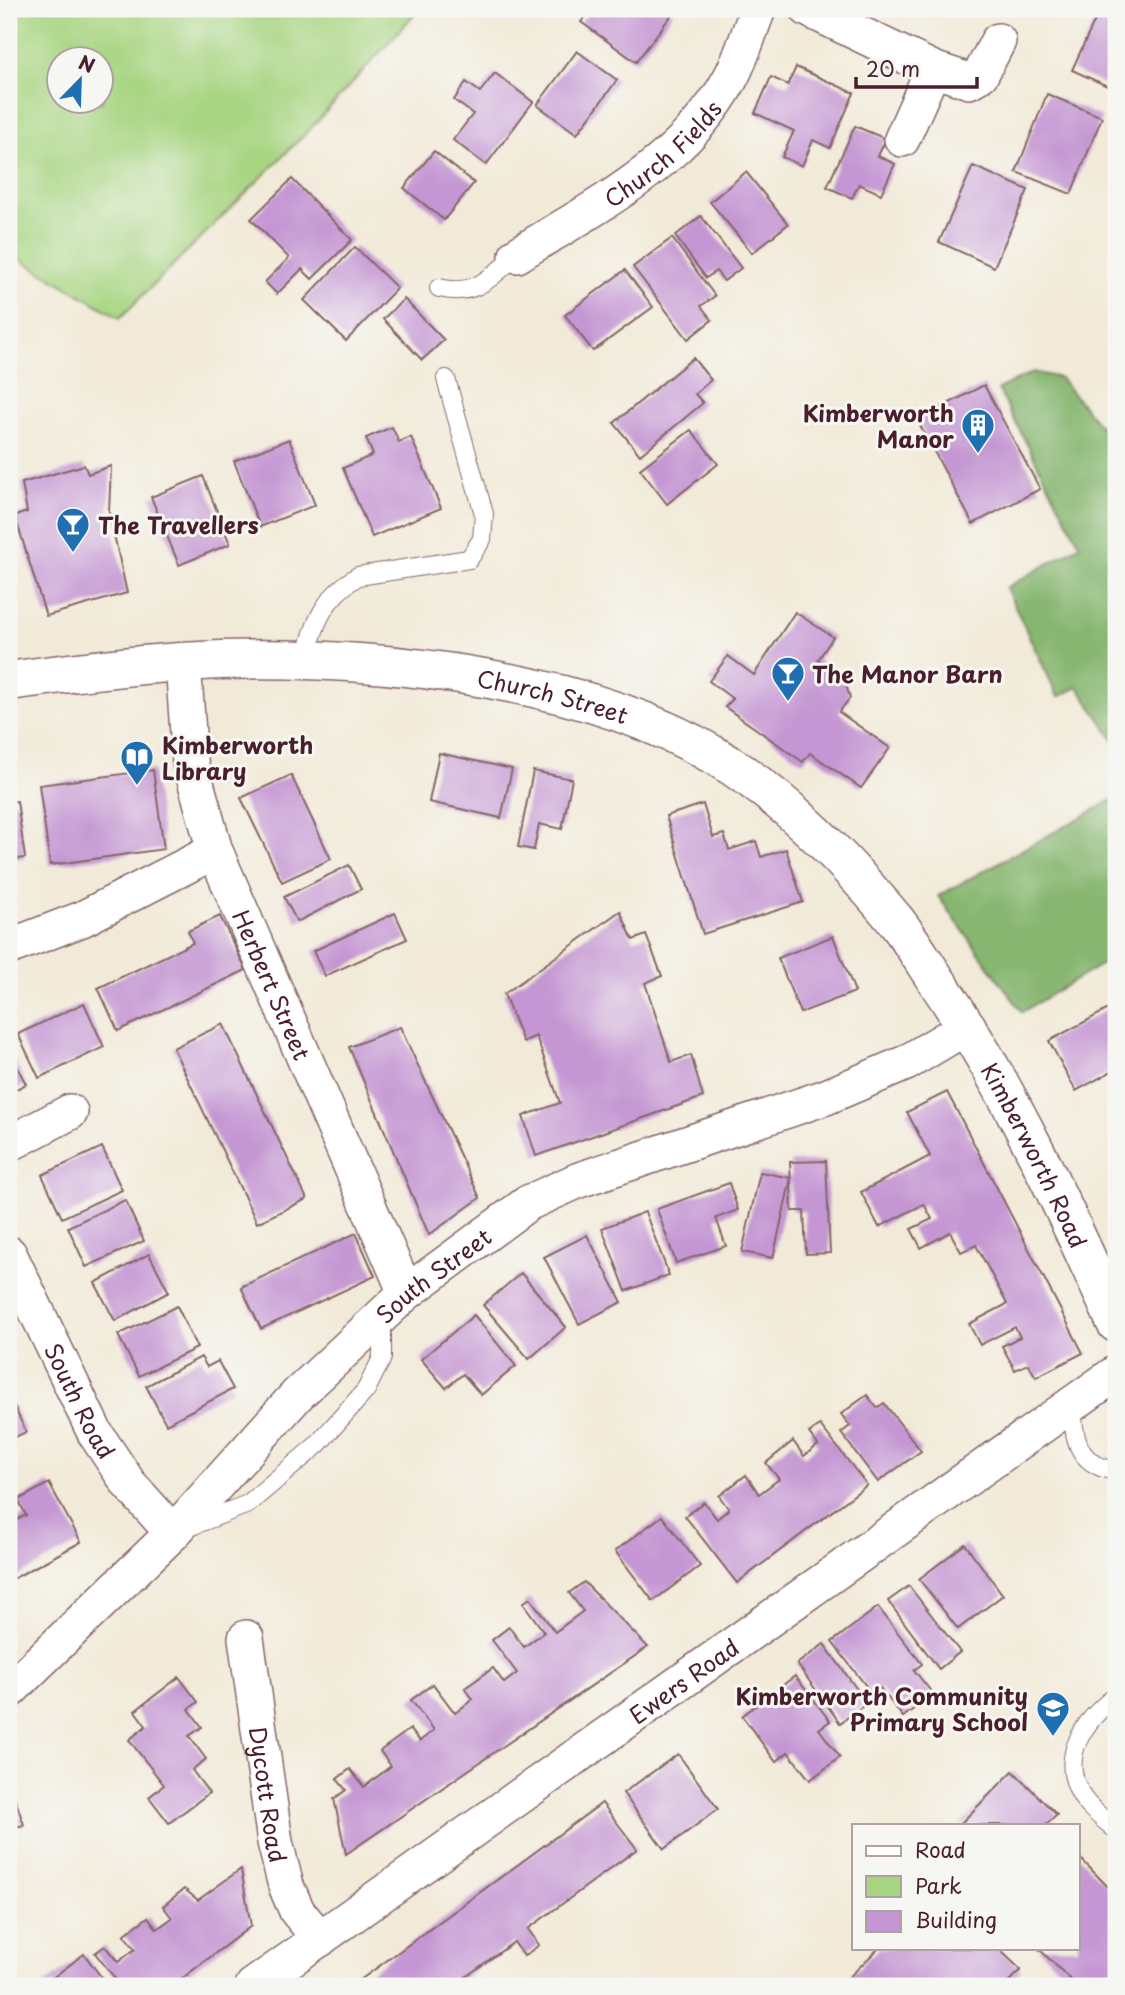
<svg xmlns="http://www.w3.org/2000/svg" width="1125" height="1995" font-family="'Playpen Sans',sans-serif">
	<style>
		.green { fill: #a8d582; stroke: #797a56; stroke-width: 2; fill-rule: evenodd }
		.forest { fill: #86b670; stroke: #686a4e; stroke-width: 2 }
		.building { fill: #c496d3 }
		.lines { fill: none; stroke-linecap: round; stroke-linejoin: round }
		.service-casing { stroke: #856668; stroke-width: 20 }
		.minor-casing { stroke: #856668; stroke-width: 38 }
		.tertiary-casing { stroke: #856668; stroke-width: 41 }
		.service { stroke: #fff; stroke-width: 18 }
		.minor { stroke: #fff; stroke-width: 35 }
		.tertiary { stroke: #fff; stroke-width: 38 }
		.labels { text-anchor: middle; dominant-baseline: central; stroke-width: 6; stroke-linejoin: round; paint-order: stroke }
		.street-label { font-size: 23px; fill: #4a1f2b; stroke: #f6f6f2 }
		.poi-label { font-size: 23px; font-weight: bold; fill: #4a1f2b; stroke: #f6f6f2; text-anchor: start }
	</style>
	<rect width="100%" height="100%" fill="#f6f6f2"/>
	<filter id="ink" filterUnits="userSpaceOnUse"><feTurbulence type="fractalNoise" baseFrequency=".0143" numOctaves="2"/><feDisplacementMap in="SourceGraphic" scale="14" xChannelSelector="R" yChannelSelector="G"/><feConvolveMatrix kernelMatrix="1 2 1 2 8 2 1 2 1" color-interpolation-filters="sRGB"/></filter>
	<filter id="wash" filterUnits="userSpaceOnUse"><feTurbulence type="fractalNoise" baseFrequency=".00686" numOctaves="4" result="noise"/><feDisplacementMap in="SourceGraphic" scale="28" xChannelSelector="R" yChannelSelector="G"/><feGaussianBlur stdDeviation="1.57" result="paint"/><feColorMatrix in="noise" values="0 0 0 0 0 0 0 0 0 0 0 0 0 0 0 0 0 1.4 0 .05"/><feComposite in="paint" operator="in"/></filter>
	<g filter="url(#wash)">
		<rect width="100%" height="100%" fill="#f2ead8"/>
		<path class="green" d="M9,9h410l-108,119 -191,190 -111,-65zM60,60h42v42h-42z"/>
		<g class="forest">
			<polygon points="1033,372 1060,378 1116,445 1116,743 1078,687 1058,697 1006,588 1080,545 998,389"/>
			<polygon points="1116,798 1116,956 1022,1012 938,896"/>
		</g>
		<g id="blocks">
			<g class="building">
				<polygon points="591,9 667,9 673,13 636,62 581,22"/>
				<polygon points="1100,9 1116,9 1116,90 1072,70"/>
				<polygon points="577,51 617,80 577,134 537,105"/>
				<polygon points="796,67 854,93 830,148 813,140 802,166 782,157 794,131 755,113 771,77 788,85"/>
				<polygon points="495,73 533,102 486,165 453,140 473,114 454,100 466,82 480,92"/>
				<polygon points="1047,94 1102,117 1071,194 1016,172"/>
				<polygon points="855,126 886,139 878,156 895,164 881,194 859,184 852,198 827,187"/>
				<polygon points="434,151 474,183 444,220 404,188"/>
				<polygon points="973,166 1028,190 994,267 939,242"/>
				<polygon points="746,172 788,224 752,253 710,202"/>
				<polygon points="292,179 352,240 312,279 302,269 277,294 265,282 289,258 251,219"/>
				<polygon points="701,216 741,268 724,281 716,271 706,278 675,236"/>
				<polygon points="672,238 715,296 701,306 712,320 688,339 633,267"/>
				<polygon points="355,247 397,288 346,341 304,300"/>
				<polygon points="625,270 653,307 593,351 565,315"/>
				<polygon points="404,299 444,340 422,360 383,319"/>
				<polygon points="693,358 711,380 695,394 703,403 640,455 614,423"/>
				<polygon points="984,385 1040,489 973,524 917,420"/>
				<polygon points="392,427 399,442 411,437 441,508 372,537 343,468 373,455 366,438"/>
				<polygon points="691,430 718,464 667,504 640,469"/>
				<polygon points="289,439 315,505 260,527 234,461"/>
				<polygon points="84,465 88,474 111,466 109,512 127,593 46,616 15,516 27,512 22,483"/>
				<polygon points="203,476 230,544 179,565 151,497"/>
				<polygon points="795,612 833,637 818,660 843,675 850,698 839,712 890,748 861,788 810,753 803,762 725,707 733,699 709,681 728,656 754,675"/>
				<polygon points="439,753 512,769 501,818 429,802"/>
				<polygon points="153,770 164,849 50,865 39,785"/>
				<polygon points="533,771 572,779 562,829 539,824 534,850 518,847"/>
				<polygon points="291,775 331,859 282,882 241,798"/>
				<polygon points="17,801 25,858 9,860 9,802"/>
				<polygon points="703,804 713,837 724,834 729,850 756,841 761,857 786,849 803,902 703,934 666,816"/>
				<polygon points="349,865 361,889 297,922 284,897"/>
				<polygon points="620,911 633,940 646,935 662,976 645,983 671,1062 691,1055 703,1097 536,1156 523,1116 560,1103 536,1036 523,1042 504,994"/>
				<polygon points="395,913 407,939 325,976 313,951"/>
				<polygon points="220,916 246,970 118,1031 98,988 193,943 188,931"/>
				<polygon points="833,936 855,992 800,1013 778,958"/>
				<polygon points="84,1003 104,1047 39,1078 18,1034"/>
				<polygon points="1116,1005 1116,1069 1076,1091 1049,1041"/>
				<polygon points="223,1024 307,1199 257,1223 173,1048"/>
				<polygon points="400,1027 480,1198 429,1235 349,1047"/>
				<polygon points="9,1051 26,1084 9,1093"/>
				<polygon points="947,1092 1083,1353 1036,1377 1028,1364 1015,1370 1002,1346 1020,1337 1015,1327 980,1345 969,1324 1007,1304 976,1245 961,1252 950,1232 921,1248 911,1229 932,1219 924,1204 879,1227 861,1192 930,1156 907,1112"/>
				<polygon points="102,1147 122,1190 62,1218 42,1175"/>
				<polygon points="826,1161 830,1253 806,1254 804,1211 792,1211 790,1162"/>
				<polygon points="760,1172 791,1178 773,1258 742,1252"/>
				<polygon points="729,1183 738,1210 716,1218 726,1246 676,1263 657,1209"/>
				<polygon points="125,1200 144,1241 86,1267 68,1227"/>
				<polygon points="645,1212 669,1275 626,1291 602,1228"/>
				<polygon points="356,1233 375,1276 261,1329 241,1287"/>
				<polygon points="587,1235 622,1302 579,1324 544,1257"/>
				<polygon points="149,1254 169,1292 115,1321 95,1283"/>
				<polygon points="521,1273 566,1327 529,1359 483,1305"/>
				<polygon points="177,1306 197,1348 139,1376 118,1335"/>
				<polygon points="474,1315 516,1366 481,1395 463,1374 446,1388 421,1359"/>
				<polygon points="201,1357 207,1367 218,1361 233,1389 166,1424 146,1386"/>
				<polygon points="9,1395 26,1432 9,1440"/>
				<polygon points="867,1395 877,1408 884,1403 921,1451 878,1482 841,1433 850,1426 841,1414"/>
				<polygon points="820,1425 867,1485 737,1583 685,1516 704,1502 717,1519 729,1509 719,1496 746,1475 759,1494 779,1479 766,1463 793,1441 804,1456 818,1445 809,1433"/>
				<polygon points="49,1483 81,1542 9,1581 9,1524 26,1515 18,1500"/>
				<polygon points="662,1516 700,1566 653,1601 615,1551"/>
				<polygon points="965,1544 1003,1595 958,1629 919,1579"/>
				<polygon points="584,1582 648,1647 346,1854 334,1799 346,1790 337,1779 350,1769 364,1787 391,1766 380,1751 410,1729 420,1741 434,1730 411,1700 433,1684 455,1713 473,1699 465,1688 493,1668 504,1683 517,1673 492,1640 509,1627 524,1647 544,1632 523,1603 530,1598 555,1632 583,1611 569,1593"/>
				<polygon points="909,1586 960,1652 939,1669 888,1601"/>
				<polygon points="878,1607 922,1664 914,1670 933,1694 903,1717 880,1688 874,1696 832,1642"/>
				<polygon points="824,1644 867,1703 840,1723 797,1664"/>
				<polygon points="795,1676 830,1721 819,1729 840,1757 810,1780 788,1752 776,1762 742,1716"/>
				<polygon points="179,1677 198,1702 189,1709 202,1727 189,1736 206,1759 192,1770 209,1793 169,1823 149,1797 164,1785 129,1740 146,1726 135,1711"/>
				<polygon points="678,1754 718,1809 664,1849 623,1793"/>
				<polygon points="1013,1771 1057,1815 1046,1825 959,1825"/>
				<polygon points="9,1781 24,1825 9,1829"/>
				<polygon points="602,1803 637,1849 528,1929 539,1945 524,1956 514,1942 453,1986 352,1986"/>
				<polygon points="1078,1856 1116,1895 1116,1986 1077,1986 1038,1948 1078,1948"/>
				<polygon points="241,1869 251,1926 172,1986 121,1986 95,1953 105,1946 118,1962 135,1949 124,1935 148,1917 157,1929 172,1918 163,1906 184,1889 198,1900"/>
				<polygon points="879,1948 998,1948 1021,1970 1005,1986 840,1986"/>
				<polygon points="84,1954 108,1986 42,1986"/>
			</g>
		</g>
	</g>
	<g filter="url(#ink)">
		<use href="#blocks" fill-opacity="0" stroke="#856668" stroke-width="2"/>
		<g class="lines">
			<defs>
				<g id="service">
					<path d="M439,288c38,9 51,-11 78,-33"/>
					<path d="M306,661c7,-37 18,-64 52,-85l111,-17 13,-20 2,-25 -38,-135"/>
					<path d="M1072,1403c2,35 4,62 44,68"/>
					<polyline points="186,1528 248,1504 317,1445 366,1390 382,1358 382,1317"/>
					<path d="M1116,1696c-30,23 -58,59 -35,99 7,13 24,25 35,35"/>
				</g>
				<g id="minor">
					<polyline points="808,9 933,69 969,81 981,74 998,41"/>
					<polyline points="902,139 933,69"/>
					<path id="s1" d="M517,255c78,-48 168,-93 213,-176 12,-22 19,-47 28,-70"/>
					<path id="s2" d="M183,662l7,100 25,89 191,442"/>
					<polyline points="9,947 82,919 215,851"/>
					<polyline points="9,1144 70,1112"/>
					<path id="s3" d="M9,1254l86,179 34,51 44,49"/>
					<path id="s4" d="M246,1638l29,204 11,44 11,25 23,28"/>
					<path id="s5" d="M9,1691l164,-158 124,-138 109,-102 122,-90 51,-23 247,-83 80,-34 62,-37"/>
					<path id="s6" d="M253,1986l863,-613"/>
				</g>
				<g id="tertiary">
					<path id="s7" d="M9,681c57,-8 114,-15 171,-19 164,-11 394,10 537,95 69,41 128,103 179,164 15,19 27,40 40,59 73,107 127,225 180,343"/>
				</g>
			</defs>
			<use href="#service" class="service-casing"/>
			<use href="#minor" class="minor-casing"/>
			<use href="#tertiary" class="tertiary-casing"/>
			<use href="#service" class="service"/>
			<use href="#minor" class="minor"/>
			<use href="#tertiary" class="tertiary"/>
		</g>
	</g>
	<defs>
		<symbol id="building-pin" viewBox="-11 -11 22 30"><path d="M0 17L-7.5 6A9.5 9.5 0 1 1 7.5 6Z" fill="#1f6fb2" stroke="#f6f6f2"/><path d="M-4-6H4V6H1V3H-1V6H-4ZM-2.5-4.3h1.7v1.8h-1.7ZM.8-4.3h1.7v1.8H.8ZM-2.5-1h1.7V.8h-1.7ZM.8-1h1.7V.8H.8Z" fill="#fff"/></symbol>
		<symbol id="bar-pin" viewBox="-11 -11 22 30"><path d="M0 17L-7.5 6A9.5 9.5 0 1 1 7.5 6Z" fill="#1f6fb2" stroke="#f6f6f2"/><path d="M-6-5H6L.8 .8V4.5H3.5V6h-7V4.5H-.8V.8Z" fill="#fff"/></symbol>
		<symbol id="library-pin" viewBox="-11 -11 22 30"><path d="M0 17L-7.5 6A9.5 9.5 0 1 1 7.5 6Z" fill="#1f6fb2" stroke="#f6f6f2"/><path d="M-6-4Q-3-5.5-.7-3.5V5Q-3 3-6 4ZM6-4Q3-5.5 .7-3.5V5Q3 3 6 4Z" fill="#fff"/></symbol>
		<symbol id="school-pin" viewBox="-11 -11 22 30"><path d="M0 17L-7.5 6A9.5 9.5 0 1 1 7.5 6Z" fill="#1f6fb2" stroke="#f6f6f2"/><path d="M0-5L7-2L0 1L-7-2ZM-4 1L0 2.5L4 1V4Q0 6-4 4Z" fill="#fff"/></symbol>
	</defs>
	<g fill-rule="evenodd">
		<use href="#building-pin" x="959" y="406" width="38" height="52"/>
		<use href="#bar-pin" x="54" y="505" width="38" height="52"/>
		<use href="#bar-pin" x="769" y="654" width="38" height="52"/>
		<use href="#library-pin" x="118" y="738" width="38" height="52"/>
		<use href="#school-pin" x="1034" y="1689" width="38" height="52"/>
	</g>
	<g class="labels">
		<g class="street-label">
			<text stroke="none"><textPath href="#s1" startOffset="178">Church Fields</textPath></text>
			<text stroke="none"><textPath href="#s7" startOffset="548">Church Street</textPath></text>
			<text stroke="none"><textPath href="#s2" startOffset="338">Herbert Street</textPath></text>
			<text stroke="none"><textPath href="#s7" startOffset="1241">Kimberworth Road</textPath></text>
			<text stroke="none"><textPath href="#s5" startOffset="595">South Street</textPath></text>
			<text stroke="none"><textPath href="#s3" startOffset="163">South Road</textPath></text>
			<text stroke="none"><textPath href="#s6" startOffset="528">Ewers Road</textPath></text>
			<text stroke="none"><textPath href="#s4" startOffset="158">Dycott Road</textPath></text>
		</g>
		<g class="poi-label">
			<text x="954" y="412" text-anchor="end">Kimberworth<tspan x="954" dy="26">Manor</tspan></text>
			<text x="98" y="524">The Travellers</text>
			<text x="812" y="673">The Manor Barn</text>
			<text x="162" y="744">Kimberworth<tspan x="162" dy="26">Library</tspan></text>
			<text x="1028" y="1695" text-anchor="end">Kimberworth Community<tspan x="1028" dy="26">Primary School</tspan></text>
		</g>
	</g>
	<rect width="1125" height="1995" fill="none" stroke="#f6f6f2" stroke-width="35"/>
	<rect x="852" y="1824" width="228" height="126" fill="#f6f6f2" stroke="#b1a0a2" stroke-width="2"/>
	<rect x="866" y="1846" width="35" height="10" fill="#ffffff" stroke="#b1a0a2" stroke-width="2"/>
	<text x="915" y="1858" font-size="21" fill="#4a1f2b">Road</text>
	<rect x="866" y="1876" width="35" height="21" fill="#a8d582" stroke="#b1a0a2" stroke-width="2"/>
	<text x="915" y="1894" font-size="21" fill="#4a1f2b">Park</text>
	<rect x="866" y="1911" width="35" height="21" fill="#c496d3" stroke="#b1a0a2" stroke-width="2"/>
	<text x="915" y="1928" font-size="21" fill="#4a1f2b">Building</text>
	<g transform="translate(80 80) rotate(23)"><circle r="33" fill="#f6f6f2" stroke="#b1a0a2" stroke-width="2"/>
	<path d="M0-5L12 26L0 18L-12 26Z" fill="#1f6fb2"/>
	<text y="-10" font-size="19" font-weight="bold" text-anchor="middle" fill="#4a1f2b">N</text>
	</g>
	<path d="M856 77v10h121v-10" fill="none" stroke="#4a1f2b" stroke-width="3.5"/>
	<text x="866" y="77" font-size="21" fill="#4a1f2b" stroke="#f6f6f2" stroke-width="5" paint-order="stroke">20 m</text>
</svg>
